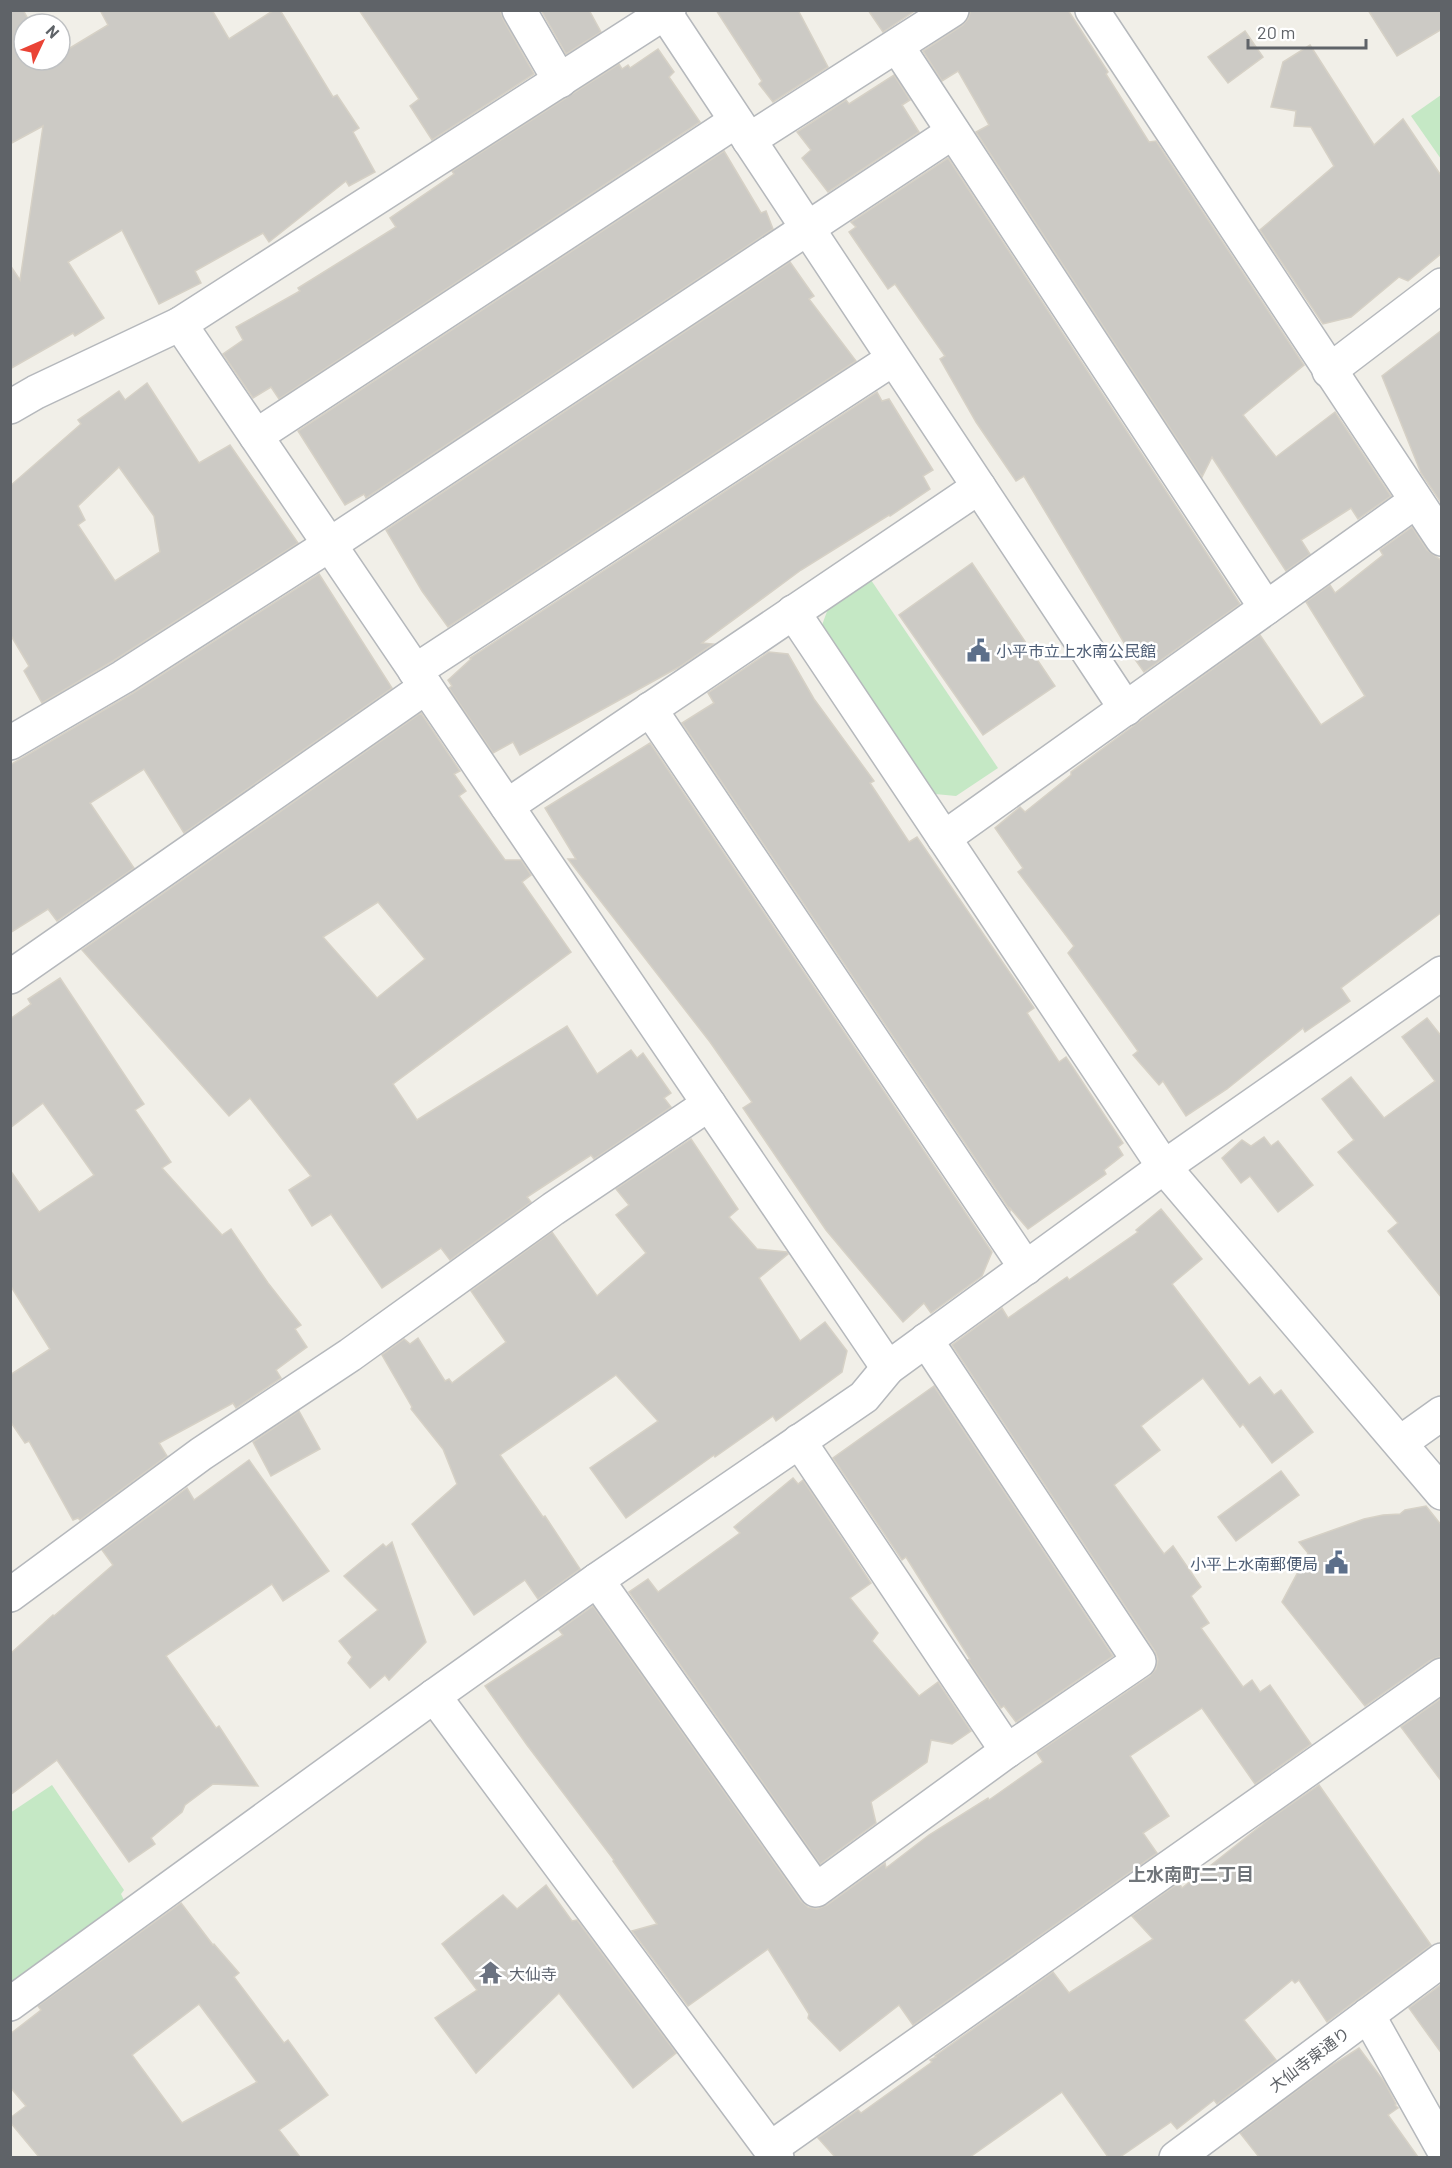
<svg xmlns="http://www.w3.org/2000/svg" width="1452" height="2168" font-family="Barlow,'Noto Sans JP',sans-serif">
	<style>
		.green { fill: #c5e8c5 }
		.building { fill: #cccac5; stroke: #d6d1c6; stroke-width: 1.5; fill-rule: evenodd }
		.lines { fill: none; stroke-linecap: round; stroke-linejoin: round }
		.minor-casing { stroke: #b5b8bc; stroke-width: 36 }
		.minor { stroke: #fff; stroke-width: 33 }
		.labels { text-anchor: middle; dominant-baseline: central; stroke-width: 5; stroke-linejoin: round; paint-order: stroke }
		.service-label { font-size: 16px; fill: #4e5e75; stroke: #fff; text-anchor: start }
		.worship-label { font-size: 16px; fill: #5b616d; stroke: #fff; text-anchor: start }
		.street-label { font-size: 16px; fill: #5f6368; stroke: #fff }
		.neighbourhood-label { font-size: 18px; font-weight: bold; fill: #70757a; stroke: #fff }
	</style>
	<rect width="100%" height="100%" fill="#f1efe8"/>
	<g class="green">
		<polygon points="1441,95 1441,159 1411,116"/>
		<polygon points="871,580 998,768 956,796 935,794 822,625 829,606"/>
		<polygon points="52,1785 124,1890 121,1894 125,1902 10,1984 10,1813"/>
	</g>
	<g class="building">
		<polygon points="10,10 23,10 31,24 24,24 24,60 60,60 60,54 108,25 100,10 212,10 229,39 274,10 280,10 333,97 337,95 359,128 353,132 375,172 349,186 346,181 269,242 263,233 195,271 201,283 159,304 122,230 68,262 104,318 75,336 73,333 10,369 10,265 20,280 43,126 10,144"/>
		<polygon points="359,10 500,10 503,19 534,74 432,140 410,106 419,99"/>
		<polygon points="541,10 589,10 601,32 566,54"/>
		<polygon points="716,10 798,10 828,67 773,102 759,84 762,81"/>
		<polygon points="868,10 916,10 883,32"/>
		<polygon points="971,10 1068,10 1108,72 1106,74 1149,142 1156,141 1304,365 1243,415 1276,457 1335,412 1391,496 1358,519 1351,508 1301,540 1310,554 1286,571 1212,457 1202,477 976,132 989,125 958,71 942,81 923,51 963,25 968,19"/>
		<polygon points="1368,10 1442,10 1442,29 1397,56"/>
		<polygon points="1245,31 1263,57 1228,83 1208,57"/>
		<polygon points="1310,45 1374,145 1403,119 1442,177 1442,253 1408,281 1399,277 1351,317 1323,324 1260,230 1334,166 1311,127 1294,126 1296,111 1271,107 1283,62"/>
		<polygon points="658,49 674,72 669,77 700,122 279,399 271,387 253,398 223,354 243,340 236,327 300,291 298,288 396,227 390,218 454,174 452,171 619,64 622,69 628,65 630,68"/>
		<polygon points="894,75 910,100 902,105 919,132 828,192 802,158 811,150 797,132 846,100 849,104"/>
		<polygon points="724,151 761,213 766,211 773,229 366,498 364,494 345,505 298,431"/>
		<polygon points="948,158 1240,604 1144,672 1129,651 1024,476 1016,481 976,422 940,359 945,356 895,284 888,289 849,232 856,227 851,222"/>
		<polygon points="790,262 814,296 809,299 856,361 448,627 422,591 386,530"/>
		<polygon points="1442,330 1442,504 1421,473 1382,376"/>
		<path d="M147,383l52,80 31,-18 68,98 -185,118 -71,42 -18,-32 5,-5 -19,-32v-148l71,-62 -3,-4 41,-29 6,9zM119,467l35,49 6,36 -45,29 -37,-56 7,-5 -7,-14z"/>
		<polygon points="877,392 882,401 889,399 933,470 923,476 930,489 890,516 889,515 801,570 702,643 713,644 679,667 520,755 513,742 493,753 449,688 452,686 448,680 471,659 470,658"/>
		<polygon points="1412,527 1427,550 1442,561 1442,912 1341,988 1350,1001 1305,1032 1303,1028 1227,1089 1186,1116 1163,1081 1159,1085 1133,1055 1138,1051 1068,953 1074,946 1018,872 1023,868 995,828 1020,807 1025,812 1071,775 1071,772 1125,732 1260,635 1321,725 1365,696 1306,602 1330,585 1335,593 1383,555 1380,550"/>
		<polygon points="972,563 1055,686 983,735 899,615"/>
		<polygon points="319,574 392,688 184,833 144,769 90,803 134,868 57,921 48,909 10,933 10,765 133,693"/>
		<polygon points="769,652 788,654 814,699 874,781 870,783 909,842 917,837 1034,1008 1027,1013 1059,1062 1066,1057 1123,1143 1118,1147 1123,1155 1104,1170 1106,1174 1028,1229 1010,1208 1010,1210 682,723 714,703 708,693"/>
		<path d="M421,713l39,58 -6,3 12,17 -7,5 46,64h16l10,15 -9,7 49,70 -178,132 24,36 150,-94 30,48 34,-24 6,8 6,-5 28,40 -7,5 7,9 -77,52 -3,-4 -64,42 4,5 -81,58 -9,-12 -59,40 -51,-74 -19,12 -23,-36 22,-14 -61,-78 -21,18 -147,-166zM378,902l47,57 -48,39 -54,-61z"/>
		<polygon points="650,743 992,1252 982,1276 931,1313 924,1303 903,1322 826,1230 743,1108 752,1102 710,1042 568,859 576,859 545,808"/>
		<polygon points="60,978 144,1104 135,1110 171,1162 162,1168 222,1235 231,1229 268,1283 301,1325 295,1329 307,1347 276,1370 281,1378 236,1408 233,1403 159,1443 167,1456 80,1520 78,1518 73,1520 29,1441 25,1443 10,1421 10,1375 50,1349 10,1285 10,1170 39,1212 94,1175 43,1103 10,1128 10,1019 31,1004 28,999"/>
		<polygon points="1427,1018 1442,1037 1442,1298 1388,1231 1398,1223 1338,1152 1354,1140 1322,1099 1351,1077 1384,1118 1435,1081 1402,1037"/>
		<polygon points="1264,1137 1271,1146 1278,1141 1313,1185 1278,1212 1250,1176 1241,1183 1222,1158 1242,1140 1251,1146"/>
		<polygon points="691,1139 738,1209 729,1217 757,1249 787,1252 788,1254 759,1278 800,1341 825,1322 847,1351 842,1372 776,1421 773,1416 715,1457 714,1455 626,1518 590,1468 658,1421 616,1375 500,1455 543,1517 545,1516 580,1569 538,1599 525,1580 474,1615 412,1524 457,1484 443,1449 411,1409 412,1407 382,1355 404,1339 410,1344 418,1338 445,1381 449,1379 452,1383 506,1342 471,1291 552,1232 597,1296 646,1253 616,1215 629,1205 616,1189"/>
		<polygon points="1161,1209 1202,1259 1172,1284 1249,1385 1260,1377 1274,1395 1281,1390 1313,1432 1272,1463 1243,1424 1240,1427 1203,1378 1141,1426 1160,1450 1114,1485 1164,1554 1173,1546 1201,1587 1191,1596 1209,1623 1201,1628 1243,1687 1252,1680 1260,1692 1270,1685 1311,1744 1255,1784 1202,1708 1130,1756 1169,1816 1143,1833 1157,1853 913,2025 899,2005 840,2051 808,2018 809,2014 768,1949 688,2006 632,1931 657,1924 613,1861 614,1860 527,1745 485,1686 563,1635 559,1630 593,1606 801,1901 808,1907 817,1909 827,1905 885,1863 886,1868 929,1835 988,1798 989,1800 1043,1762 1037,1753 1150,1676 1156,1669 1158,1659 1155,1651 952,1345 1002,1308 1008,1318 1067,1277 1069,1280 1138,1232 1136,1230"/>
		<polygon points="934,1386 1113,1656 1016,1722 1004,1706 1001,1708 968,1660 970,1659 906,1557 902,1560 833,1458"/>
		<polygon points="299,1411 320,1449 271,1476 253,1442"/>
		<polygon points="249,1460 329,1571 283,1601 272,1584 166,1656 216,1728 219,1726 258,1786 213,1784 185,1805 182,1812 151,1838 155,1844 129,1862 57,1760 10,1795 10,1654 53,1615 54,1616 113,1565 102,1550 187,1488 194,1500"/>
		<polygon points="1281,1471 1299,1495 1236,1541 1218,1517"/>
		<polygon points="793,1478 798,1484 803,1480 871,1583 850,1598 878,1633 872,1641 919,1696 938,1682 971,1731 952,1744 931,1740 927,1762 871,1802 876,1823 820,1864 629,1592 648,1579 658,1592 740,1533 734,1527"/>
		<polygon points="1426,1506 1442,1526 1442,1656 1431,1660 1365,1706 1282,1602 1308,1553 1299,1542 1364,1519 1383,1515 1400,1514 1405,1510"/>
		<polygon points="392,1542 426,1642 389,1680 385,1675 370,1688 348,1663 352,1657 339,1641 378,1610 344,1576 383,1544 386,1547"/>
		<polygon points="1442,1698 1442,1782 1401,1727"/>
		<polygon points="1319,1785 1431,1945 1327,2022 1299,1980 1295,1983 1292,1980 1244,2020 1276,2060 1217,2104 1214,2100 1177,2129 1171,2122 1120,2157 1108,2157 1062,2092 970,2157 835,2157 818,2138 858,2110 861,2113 932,2062 930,2060 936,2057 935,2056 1053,1972 1069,1993 1153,1939 1132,1916 1179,1883 1182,1888 1268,1820"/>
		<polygon points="546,1885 572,1921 577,1920 676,2053 633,2088 559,1993 476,2073 435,2018 477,1990 442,1944 503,1895 517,1909"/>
		<path d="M181,1903l32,42 1,-1 25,29 -5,4 50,66 4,-3 40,55 -49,35 21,27h-261l-29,-35v-4l16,-12 -16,-19v-53l31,-24 -3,-4zM199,2004l58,78 -75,41 -50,-68z"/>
		<polygon points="1442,1984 1442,2054 1409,2008"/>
		<polygon points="1359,2048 1385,2083 1396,2104 1395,2105 1398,2108 1388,2115 1418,2157 1259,2157 1240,2133 1329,2067"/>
	</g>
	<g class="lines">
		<defs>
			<g id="minor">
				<polyline points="519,10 560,81"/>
				<polyline points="1092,10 1442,539"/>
				<polyline points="665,13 1126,709"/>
				<polyline points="897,46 1266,608"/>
				<polyline points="749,140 952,10"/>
				<polyline points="180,324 888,1368"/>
				<polyline points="1329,371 1442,285"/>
				<polyline points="10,407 36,392 180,324 669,10"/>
				<polyline points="256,436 736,121"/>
				<polyline points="793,612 1164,1167 1442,1493"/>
				<polyline points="415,671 893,359"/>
				<polyline points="650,709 1026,1268"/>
				<polyline points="10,743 123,677 329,545 953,132"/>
				<polyline points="507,806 979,487"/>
				<polyline points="944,838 1416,501"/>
				<polyline points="10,977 426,687"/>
				<polyline points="799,1441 1007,1751"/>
				<polyline points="1400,1443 1442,1413"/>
				<polyline points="597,1580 816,1890 1007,1751 1139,1661 926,1340"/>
				<polyline points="10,1595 201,1454 350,1355 553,1209 709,1104"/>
				<polyline points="434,1696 777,2158"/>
				<polyline points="10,2004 434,1696 597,1580 864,1397 888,1368 1164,1167 1442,973"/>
				<polyline points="1368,2015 1442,2147"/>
				<polyline points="771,2148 1442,1675"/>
				<polyline points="1176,2158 1442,1960"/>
			</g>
		</defs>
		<use href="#minor" class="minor-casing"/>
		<use href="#minor" class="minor"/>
	</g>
	<defs>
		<symbol id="civic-bare" viewBox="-9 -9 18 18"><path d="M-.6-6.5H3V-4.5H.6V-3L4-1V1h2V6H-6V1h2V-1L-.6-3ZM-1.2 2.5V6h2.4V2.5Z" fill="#5c6f8a" stroke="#fff" stroke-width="2.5" paint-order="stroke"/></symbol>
		<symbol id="temple-bare" viewBox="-9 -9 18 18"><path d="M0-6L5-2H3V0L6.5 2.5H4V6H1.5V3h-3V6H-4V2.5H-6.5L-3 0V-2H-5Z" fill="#6b7280" stroke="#fff" stroke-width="2.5" paint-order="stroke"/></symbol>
	</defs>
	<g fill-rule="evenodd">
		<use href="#civic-bare" x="962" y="634" width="33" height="33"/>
		<use href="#civic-bare" x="1320" y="1546" width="33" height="33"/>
		<use href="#temple-bare" x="474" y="1956" width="33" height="33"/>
	</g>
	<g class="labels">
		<g class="service-label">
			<text x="996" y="650">小平市立上水南公民館</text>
			<text x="1318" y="1563" text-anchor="end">小平上水南郵便局</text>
		</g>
		<g class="worship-label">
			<text x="509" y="1973">大仙寺</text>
		</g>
		<g class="street-label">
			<text transform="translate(1309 2059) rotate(-37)">大仙寺東通り</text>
		</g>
		<g class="neighbourhood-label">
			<text x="1191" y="1874">上水南町二丁目</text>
		</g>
	</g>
	<rect width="1452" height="2168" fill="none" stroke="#5f6368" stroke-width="24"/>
	<g transform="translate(42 42) rotate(46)"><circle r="28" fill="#ffffff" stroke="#bfc1c3" stroke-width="1.5"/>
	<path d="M0-4.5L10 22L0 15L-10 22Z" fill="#ea4335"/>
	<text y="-9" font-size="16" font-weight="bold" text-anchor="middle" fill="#5f6368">N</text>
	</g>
	<path d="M1248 39v9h118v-9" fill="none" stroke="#5f6368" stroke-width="3"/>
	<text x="1257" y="39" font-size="18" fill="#5f6368" stroke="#ffffff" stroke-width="4.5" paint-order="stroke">20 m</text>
</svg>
